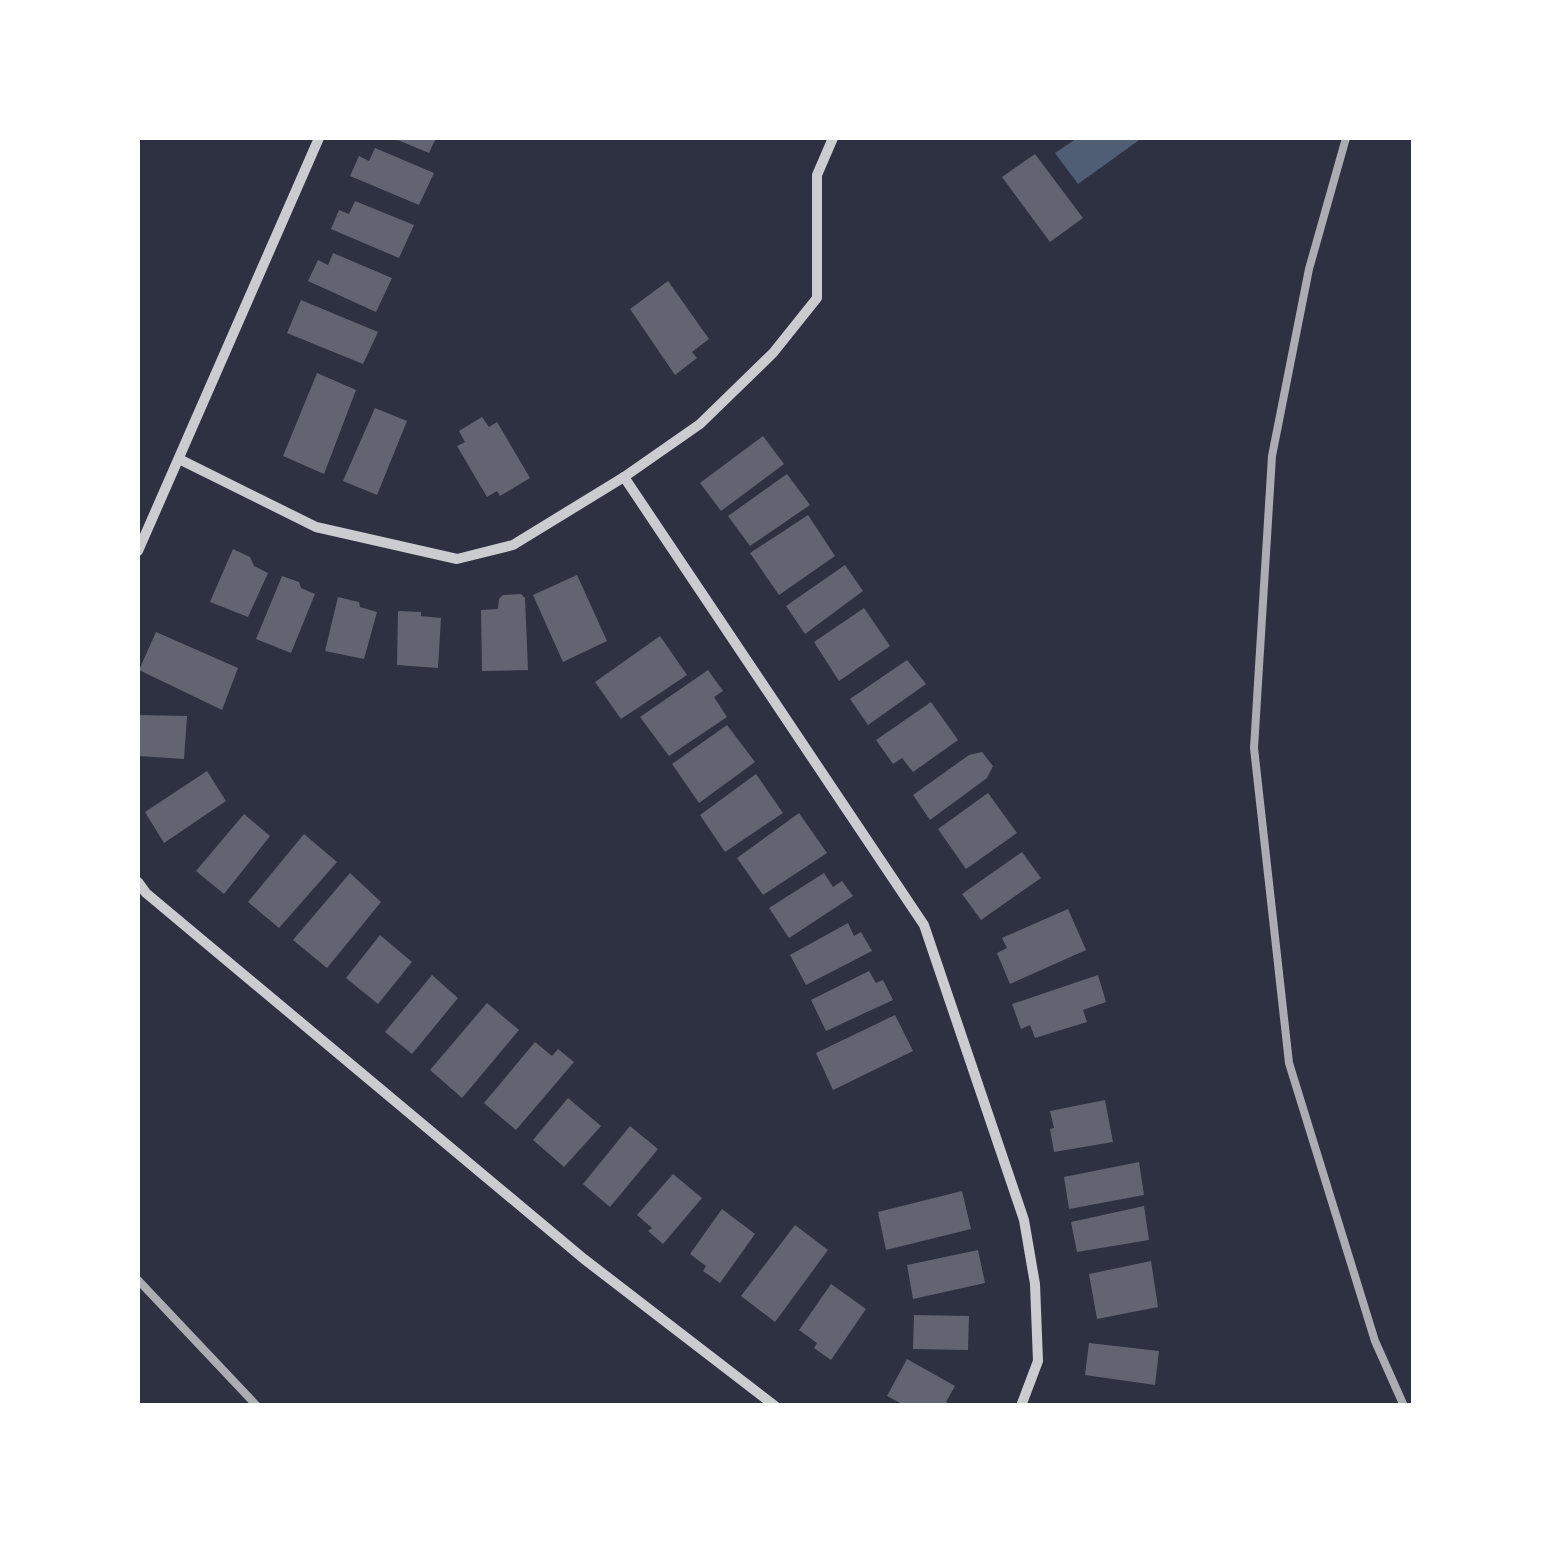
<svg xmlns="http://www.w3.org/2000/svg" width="1551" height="1543" font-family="Quicksand,sans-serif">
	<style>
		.water { fill: #4f5d75 }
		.building { fill: #626471 }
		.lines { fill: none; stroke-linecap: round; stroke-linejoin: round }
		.minor { stroke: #caccd0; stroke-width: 10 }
		.rail { stroke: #abadb3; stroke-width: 8 }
	</style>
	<rect width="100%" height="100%" fill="#2d3142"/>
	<polygon class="water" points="1077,138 1142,138 1078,184 1055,153"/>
	<g class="building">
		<polygon points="393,138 436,138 429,153"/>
		<polygon points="375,148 434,173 419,205 350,176 359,156 369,161"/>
		<polygon points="1035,154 1083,218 1050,242 1002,177"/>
		<polygon points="355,201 414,225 399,258 331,229 339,210 349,214"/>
		<polygon points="333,253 392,278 376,312 308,281 318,260 328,265"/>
		<polygon points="668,281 709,339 692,352 697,358 675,375 630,309"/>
		<polygon points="301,300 378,332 363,364 287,333"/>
		<polygon points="317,373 356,390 324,474 283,456"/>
		<polygon points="375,408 407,421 377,495 343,481"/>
		<polygon points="482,417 489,427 497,422 530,478 500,496 497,491 487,497 457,446 465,442 459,431"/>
		<polygon points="763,436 784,464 721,511 700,483"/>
		<polygon points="787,474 810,505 750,546 728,516"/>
		<polygon points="808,515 835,556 779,595 750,553"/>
		<polygon points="233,549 250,557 254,566 268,573 248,617 210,602"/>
		<polygon points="845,565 863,591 805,634 786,606"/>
		<polygon points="577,575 607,641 563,662 533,595"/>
		<polygon points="282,576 299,582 301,588 315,594 291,653 256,639"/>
		<polygon points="521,594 525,598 528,670 482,671 481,610 498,609 499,599 503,595"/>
		<polygon points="338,597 359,602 360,607 377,612 364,659 325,651"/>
		<polygon points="864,608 890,646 839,681 814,642"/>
		<polygon points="398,611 421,612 421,616 441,618 438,668 397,665"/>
		<polygon points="156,632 238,668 222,710 139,670"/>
		<polygon points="660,636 687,675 621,719 595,682"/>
		<polygon points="907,660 926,684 868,725 850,699"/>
		<polygon points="708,670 723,691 714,697 727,717 669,756 640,717"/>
		<polygon points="931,702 958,740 913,772 902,758 893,764 876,740"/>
		<polygon points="138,715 187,716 184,759 138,756"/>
		<polygon points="727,725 755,762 699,803 672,764"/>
		<polygon points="982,752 993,766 987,778 930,820 913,795 969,755"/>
		<polygon points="207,771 226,801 164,843 145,812"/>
		<polygon points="756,774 783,813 725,852 700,815"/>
		<polygon points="988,793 1017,833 966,869 938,829"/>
		<polygon points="799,813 827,853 763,895 737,858"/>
		<polygon points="244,814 270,836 224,894 196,871"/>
		<polygon points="304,834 337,862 279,928 248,902"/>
		<polygon points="1022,852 1041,878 981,920 962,894"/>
		<polygon points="350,873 381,902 327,968 293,940"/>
		<polygon points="824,873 833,887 842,881 853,896 789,938 769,908"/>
		<polygon points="1068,909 1086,950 1010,984 997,953 1007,948 1002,938"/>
		<polygon points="848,923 854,936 861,932 872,951 806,985 790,955"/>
		<polygon points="380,935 412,962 378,1004 346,978"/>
		<polygon points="869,971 876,983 883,980 893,1000 826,1031 811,1000"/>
		<polygon points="432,975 458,998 412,1054 385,1032"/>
		<polygon points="1098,975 1106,1002 1083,1010 1087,1022 1035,1038 1030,1025 1021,1029 1012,1004"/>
		<polygon points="487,1003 519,1030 462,1098 430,1070"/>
		<polygon points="895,1015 913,1051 833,1090 816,1053"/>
		<polygon points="535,1042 552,1056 558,1049 574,1062 516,1130 484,1103"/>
		<polygon points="568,1098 601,1126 564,1167 533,1140"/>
		<polygon points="1105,1100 1113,1142 1054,1152 1050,1129 1054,1128 1050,1111"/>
		<polygon points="630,1126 658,1149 610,1207 583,1184"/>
		<polygon points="1139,1162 1144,1195 1069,1209 1064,1177"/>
		<polygon points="673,1174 702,1198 663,1244 648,1231 652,1228 637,1215"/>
		<polygon points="962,1191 971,1229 886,1250 878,1212"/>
		<polygon points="1144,1206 1149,1240 1077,1252 1071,1222"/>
		<polygon points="722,1209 755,1234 720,1283 703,1271 706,1266 690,1254"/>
		<polygon points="795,1225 828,1250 775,1322 741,1296"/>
		<polygon points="978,1250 985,1283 913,1299 907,1265"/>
		<polygon points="1151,1261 1158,1307 1097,1319 1089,1274"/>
		<polygon points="831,1284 866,1309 831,1360 814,1348 817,1343 799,1330"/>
		<polygon points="914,1315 969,1316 968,1350 913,1349"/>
		<polygon points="1089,1343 1159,1351 1155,1385 1085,1375"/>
		<polygon points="907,1359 955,1386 946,1402 954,1406 906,1406 887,1396"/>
	</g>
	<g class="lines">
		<g class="minor">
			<polyline points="179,459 316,527 457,559 513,545 624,477 700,424 773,353 817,298 817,175 833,138"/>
			<polyline points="624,477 924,925 1024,1220 1035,1284 1038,1361 1021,1406"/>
			<polyline points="138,551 319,138"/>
			<polyline points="138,882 146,893 584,1259 775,1406"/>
		</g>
		<g class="rail">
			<polyline points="1346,138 1309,269 1272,456 1254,748 1289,1063 1375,1341 1404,1406"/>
			<polyline points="138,1280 257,1406"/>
		</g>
	</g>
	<rect width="1551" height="1543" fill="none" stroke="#ffffff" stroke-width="280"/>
</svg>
